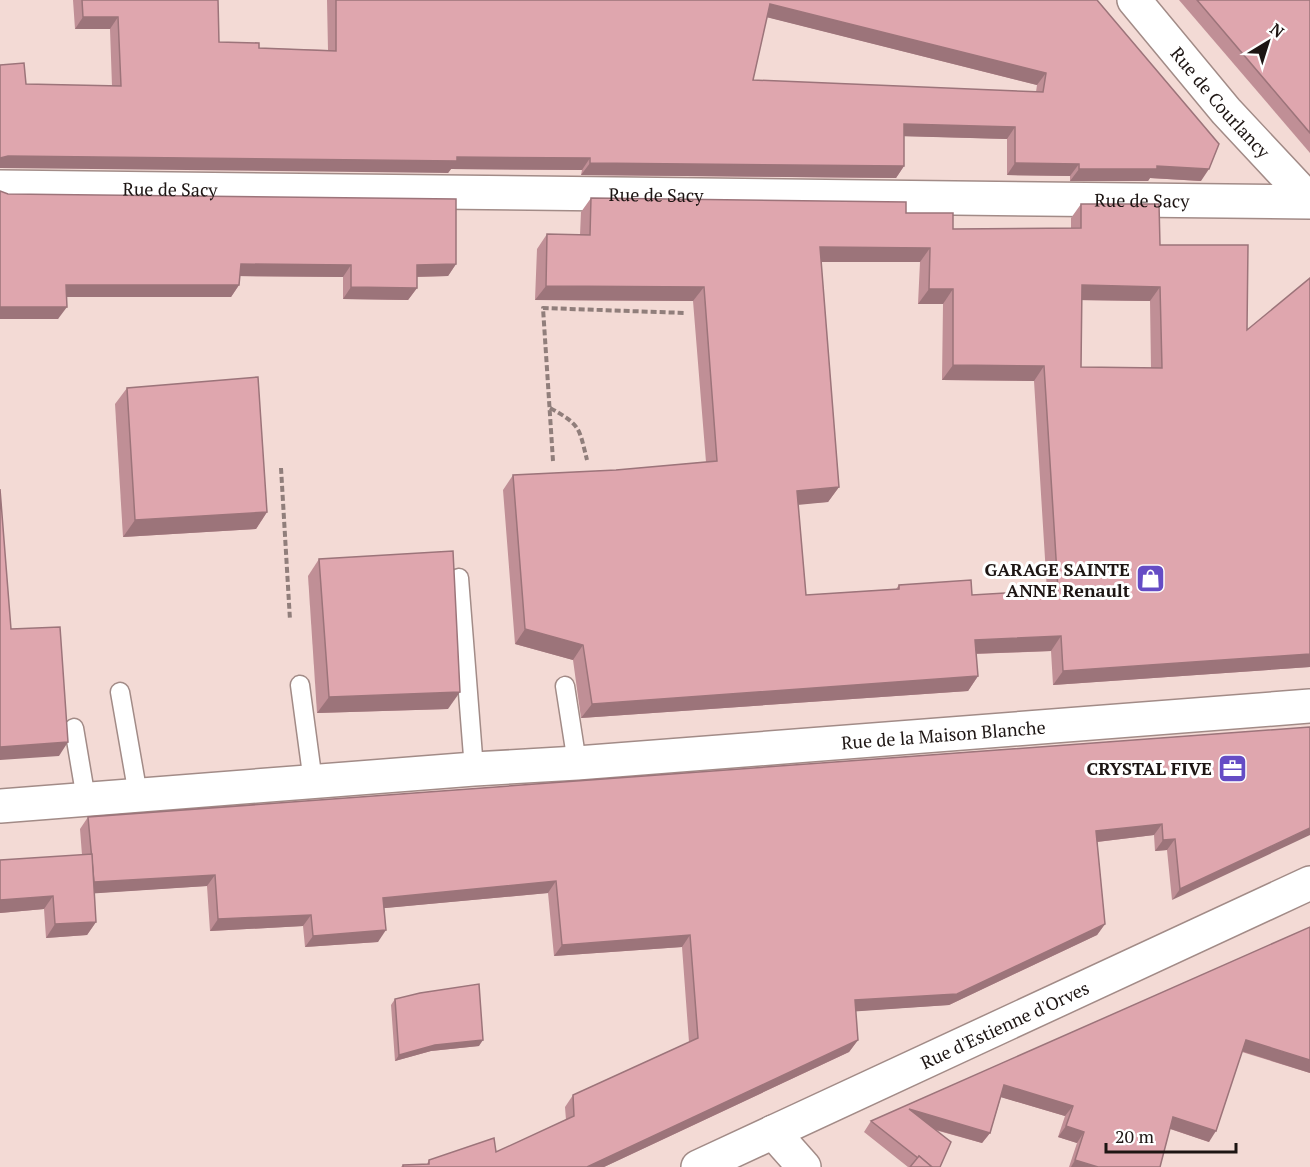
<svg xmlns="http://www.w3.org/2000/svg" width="1310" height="1167" font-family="'PT Serif',serif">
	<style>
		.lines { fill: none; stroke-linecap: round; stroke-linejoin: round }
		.lane-casing { stroke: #a28b87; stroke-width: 21 }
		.street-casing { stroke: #a28b87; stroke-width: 36 }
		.secondary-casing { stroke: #a28b87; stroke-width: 36 }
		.path { stroke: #907e7b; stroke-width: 4; stroke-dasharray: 6 3; stroke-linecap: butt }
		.lane { stroke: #fff; stroke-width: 18 }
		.street { stroke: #fff; stroke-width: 33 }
		.secondary { stroke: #fff; stroke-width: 33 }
		.wall { fill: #c08f96; fill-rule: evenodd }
		.shaded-wall { fill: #9c747a }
		.building { fill: #dfa6ae; stroke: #9c747a; stroke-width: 1.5; fill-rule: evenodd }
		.labels { text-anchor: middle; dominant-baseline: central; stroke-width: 6; stroke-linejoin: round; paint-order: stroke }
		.street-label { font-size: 18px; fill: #1d1513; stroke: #fff }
		.poi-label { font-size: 18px; font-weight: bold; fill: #1d1513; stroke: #fff; text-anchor: end }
	</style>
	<rect width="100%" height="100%" fill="#f3dad5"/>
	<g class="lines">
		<defs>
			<g id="lane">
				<polyline points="459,578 474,769"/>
				<polyline points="300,685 313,782"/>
				<polyline points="565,686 577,763"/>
				<polyline points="120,692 138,795"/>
				<polyline points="74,728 86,799"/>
			</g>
			<g id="street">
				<path id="s1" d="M1134,0l92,111 84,90"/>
				<path id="s2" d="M0,187l1310,15"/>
				<polyline points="773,1132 804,1167"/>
			</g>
			<g id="secondary">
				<path id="s3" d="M0,806l474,-37 103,-6 733,-57"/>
				<path id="s4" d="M698,1167l612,-284"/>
			</g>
		</defs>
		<use href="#lane" class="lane-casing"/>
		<use href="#street" class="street-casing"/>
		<use href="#secondary" class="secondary-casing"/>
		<g class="path">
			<path d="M550,408c31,17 29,20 37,52"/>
			<polyline points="553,461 543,308 686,313"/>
			<polyline points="281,468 290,620"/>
		</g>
		<use href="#lane" class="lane"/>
		<use href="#street" class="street"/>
		<use href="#secondary" class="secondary"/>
	</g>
	<g class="wall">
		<path d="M73,0h145l1,42 40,6 69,2 -1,-50h770l104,181 -51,-3 -2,3h-78v-5l-63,-1v-36l-103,-3v30l-8,12 -315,-3 1,-5 -131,-1 -3,4 -422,-89 86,2 -2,-57h-35zM767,17l270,68 -1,7 -283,-12z"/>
		<polygon points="1179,0 1310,0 1310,153"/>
		<polygon points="8,194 456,264 448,276 417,277 417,288 408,300 343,299 343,277 240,276 239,285 231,297 66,297 58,319"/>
		<path d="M591,198l315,15 47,16 118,-1v-10l10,-14 79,41 87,85 63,337 -257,18 -2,-34 -75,3 2,22 -10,15 -387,27 -8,-58 -58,-16 -12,-154 10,-15 103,-5 90,-8 -13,-161 -158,-1 2,-51 10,-15 33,1 1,-23zM821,262h99l-2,42h25l-1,76 92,1 13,210 -75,4 -73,-10 -3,4 -90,6 -8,-91 30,-2 11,-15zM1082,300l68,1 1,67 -70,-1z"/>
		<polygon points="127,388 267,512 256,529 123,537 115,404"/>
		<polygon points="319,559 448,709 317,713 308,576"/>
		<polygon points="1310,727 1172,900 1167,850 1155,851 1154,835 1097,842 1105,924 1097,935 949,1005 855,1011 858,1040 849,1052 604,1167 401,1167 403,1165 427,1164 429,1160 496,1152 566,1120 565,1107 573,1095 689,1042 682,947 554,956 548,893 384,908 378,942 305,947 303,926 210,931 207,886 94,893 96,922 87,935 46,938 44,909 0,913 0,860 82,855 80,829 88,817"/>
		<polygon points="1310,927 1310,1073 1242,1052 1209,1142 1170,1129 1160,1167 1069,1167 1077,1143 1058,1137 1065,1116 1001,1097 990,1133 982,1143 935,1130 940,1167 908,1167 864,1132 871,1121"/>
		<polygon points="395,999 479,1046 431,1051 395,1061 391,1005"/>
	</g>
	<g class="shaded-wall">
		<polygon points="770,4 1046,73 1037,85 762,16"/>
		<polygon points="83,17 118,17 110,29 75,29"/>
		<polygon points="904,124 1015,127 1007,139 896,136"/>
		<polygon points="8,156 457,157 590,158 582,170 451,169 448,173 0,168 0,158"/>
		<polygon points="590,163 904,166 896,178 581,175"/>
		<polygon points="1015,163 1079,164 1070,176 1007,175"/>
		<polygon points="1157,166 1209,169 1201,181 1150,178 1148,181 1070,181 1079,169"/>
		<polygon points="820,247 930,248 920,262 810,262"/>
		<polygon points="241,264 351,265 343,277 232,276"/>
		<polygon points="456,264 448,276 409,277 417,265"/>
		<polygon points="66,285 239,285 231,297 57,297"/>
		<polygon points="1082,285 1160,287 1150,301 1072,300"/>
		<polygon points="546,286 704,287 693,301 535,300"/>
		<polygon points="351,287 417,288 408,300 343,299"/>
		<polygon points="929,289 953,289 943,304 918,304"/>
		<polygon points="0,307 67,307 58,319 0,319"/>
		<polygon points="953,365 1044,366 1034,381 942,380"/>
		<polygon points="839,487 828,502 787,506 797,491"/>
		<polygon points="267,512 256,529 123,537 135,520"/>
		<polygon points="525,629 583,645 573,660 515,644"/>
		<polygon points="1061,636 1051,651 965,654 975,640"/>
		<polygon points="1310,654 1310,667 1053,685 1063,671"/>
		<polygon points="978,676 968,691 581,718 592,704"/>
		<polygon points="460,692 448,709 317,713 329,697"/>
		<polygon points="68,742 59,756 0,760 0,747"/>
		<polygon points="1162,824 1154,835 1088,843 1096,831"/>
		<polygon points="1310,828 1310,835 1172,900 1180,889"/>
		<polygon points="1175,839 1167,850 1155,851 1163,840"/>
		<polygon points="215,875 207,886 85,894 93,882"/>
		<polygon points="556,881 548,893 375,909 383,898"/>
		<polygon points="53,896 44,909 0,913 0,900"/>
		<polygon points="311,915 303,926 210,931 218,919"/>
		<polygon points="96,922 87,935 46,938 55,924"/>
		<polygon points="1105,924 1097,935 949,1005 847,1012 855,1000"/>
		<polygon points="386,930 378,942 305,947 313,936"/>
		<polygon points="690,935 682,947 554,956 562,945"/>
		<polygon points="483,1040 479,1046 431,1051 395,1061 399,1055 435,1045"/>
		<polygon points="858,1040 849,1052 604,1167 587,1167"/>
		<polygon points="1246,1040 1310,1060 1310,1073 1238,1050"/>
		<polygon points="1004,1085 1073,1106 1065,1116 997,1096"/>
		<polygon points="909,1109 990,1133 982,1143 902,1120"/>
		<polygon points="1173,1117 1216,1131 1209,1142 1165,1127"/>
		<polygon points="1066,1126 1084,1132 1077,1143 1058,1137"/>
		<polygon points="1075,1160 1098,1167 1071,1167"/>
	</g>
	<g class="building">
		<path d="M82,0h136l1,42 40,1v5l77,3v-51h761l122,144 -10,25 -52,-3v3h-78v-5l-64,-1v-36l-111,-3v42l-314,-3v-5l-133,-1v4l-449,-5 -8,2v-93l24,-2 2,21 95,2 -3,-69h-35zM770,4l276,69 -3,19 -290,-12z"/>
		<polygon points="1197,0 1310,0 1310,133"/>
		<polygon points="0,191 8,194 456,199 456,264 417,265 417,288 351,287 351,265 241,264 239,285 66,285 67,307 0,307"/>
		<path d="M591,198l315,4v11h47v16l128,-1v-24h78l1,41h88l-1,85 63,-52v376l-247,17 -2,-35 -86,4 3,36 -386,28 -9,-59 -58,-16 -12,-154 103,-5 101,-9 -13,-174 -158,-1 1,-52 43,1zM820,247l110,1 -1,41h24v76l91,1 14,224 -86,5 -1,-15 -72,5v4l-93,6 -9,-104 42,-4zM1082,285l78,2 2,81 -81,-1z"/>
		<polygon points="258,377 267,512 135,520 127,388"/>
		<polygon points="0,489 11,629 60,627 68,742 0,747"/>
		<polygon points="453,551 460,692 329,697 319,559"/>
		<polygon points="1310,727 1310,828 1180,889 1175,839 1163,840 1162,824 1096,831 1105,924 957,994 855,1000 858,1040 587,1167 403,1167 403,1165 429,1164 429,1160 494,1138 496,1152 574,1116 573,1095 698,1038 690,935 562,945 556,881 383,898 386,930 313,936 311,915 218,919 215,875 94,882 88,817"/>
		<polygon points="92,854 96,922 55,924 53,896 0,900 0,860"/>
		<polygon points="1310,927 1310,1060 1246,1040 1216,1131 1173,1117 1160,1167 1098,1167 1075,1160 1084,1132 1066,1126 1073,1106 1004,1085 990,1133 909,1109 951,1142 940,1167 932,1167 919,1156 918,1158 871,1121"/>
		<polygon points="479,984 483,1040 435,1045 399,1055 395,999 420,993"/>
		<polygon points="919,1156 932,1167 910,1167"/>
	</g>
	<defs>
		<symbol id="shop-square" viewBox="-11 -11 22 22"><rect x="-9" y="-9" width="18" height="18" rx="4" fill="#654cc5" stroke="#fff"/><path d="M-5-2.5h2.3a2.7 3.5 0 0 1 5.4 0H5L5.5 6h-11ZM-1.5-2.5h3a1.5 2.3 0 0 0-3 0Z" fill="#fff"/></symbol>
		<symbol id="office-square" viewBox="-11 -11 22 22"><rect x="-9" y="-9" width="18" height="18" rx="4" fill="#654cc5" stroke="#fff"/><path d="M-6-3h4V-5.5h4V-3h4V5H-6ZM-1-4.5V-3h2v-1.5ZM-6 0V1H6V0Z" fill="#fff"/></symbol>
	</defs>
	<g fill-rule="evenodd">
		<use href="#shop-square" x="1134" y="562" width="33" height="33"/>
		<use href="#office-square" x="1216" y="752" width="33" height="33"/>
	</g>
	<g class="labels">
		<g class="street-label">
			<text stroke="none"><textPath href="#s1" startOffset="134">Rue de Courlancy</textPath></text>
			<text stroke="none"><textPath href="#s2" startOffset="170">Rue de Sacy</textPath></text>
			<text stroke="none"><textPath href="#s2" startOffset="656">Rue de Sacy</textPath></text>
			<text stroke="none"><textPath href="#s2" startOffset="1142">Rue de Sacy</textPath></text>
			<text stroke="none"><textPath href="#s3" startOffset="946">Rue de la Maison Blanche</textPath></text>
			<text stroke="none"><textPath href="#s4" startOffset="338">Rue d'Estienne d'Orves</textPath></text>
		</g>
		<g class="poi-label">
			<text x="1130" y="569">GARAGE SAINTE<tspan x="1130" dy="21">ANNE Renault</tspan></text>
			<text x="1212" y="768">CRYSTAL FIVE</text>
		</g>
	</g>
	<g transform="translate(1268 42) rotate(38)" stroke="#ffffff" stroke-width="4.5" paint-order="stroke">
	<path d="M0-4.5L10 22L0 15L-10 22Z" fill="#1d1513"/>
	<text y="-9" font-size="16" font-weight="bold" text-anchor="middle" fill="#1d1513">N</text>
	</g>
	<path d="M1106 1143v9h130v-9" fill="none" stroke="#1d1513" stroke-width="3"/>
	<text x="1115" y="1143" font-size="18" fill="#1d1513" stroke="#ffffff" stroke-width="4.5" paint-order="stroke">20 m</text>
</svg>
